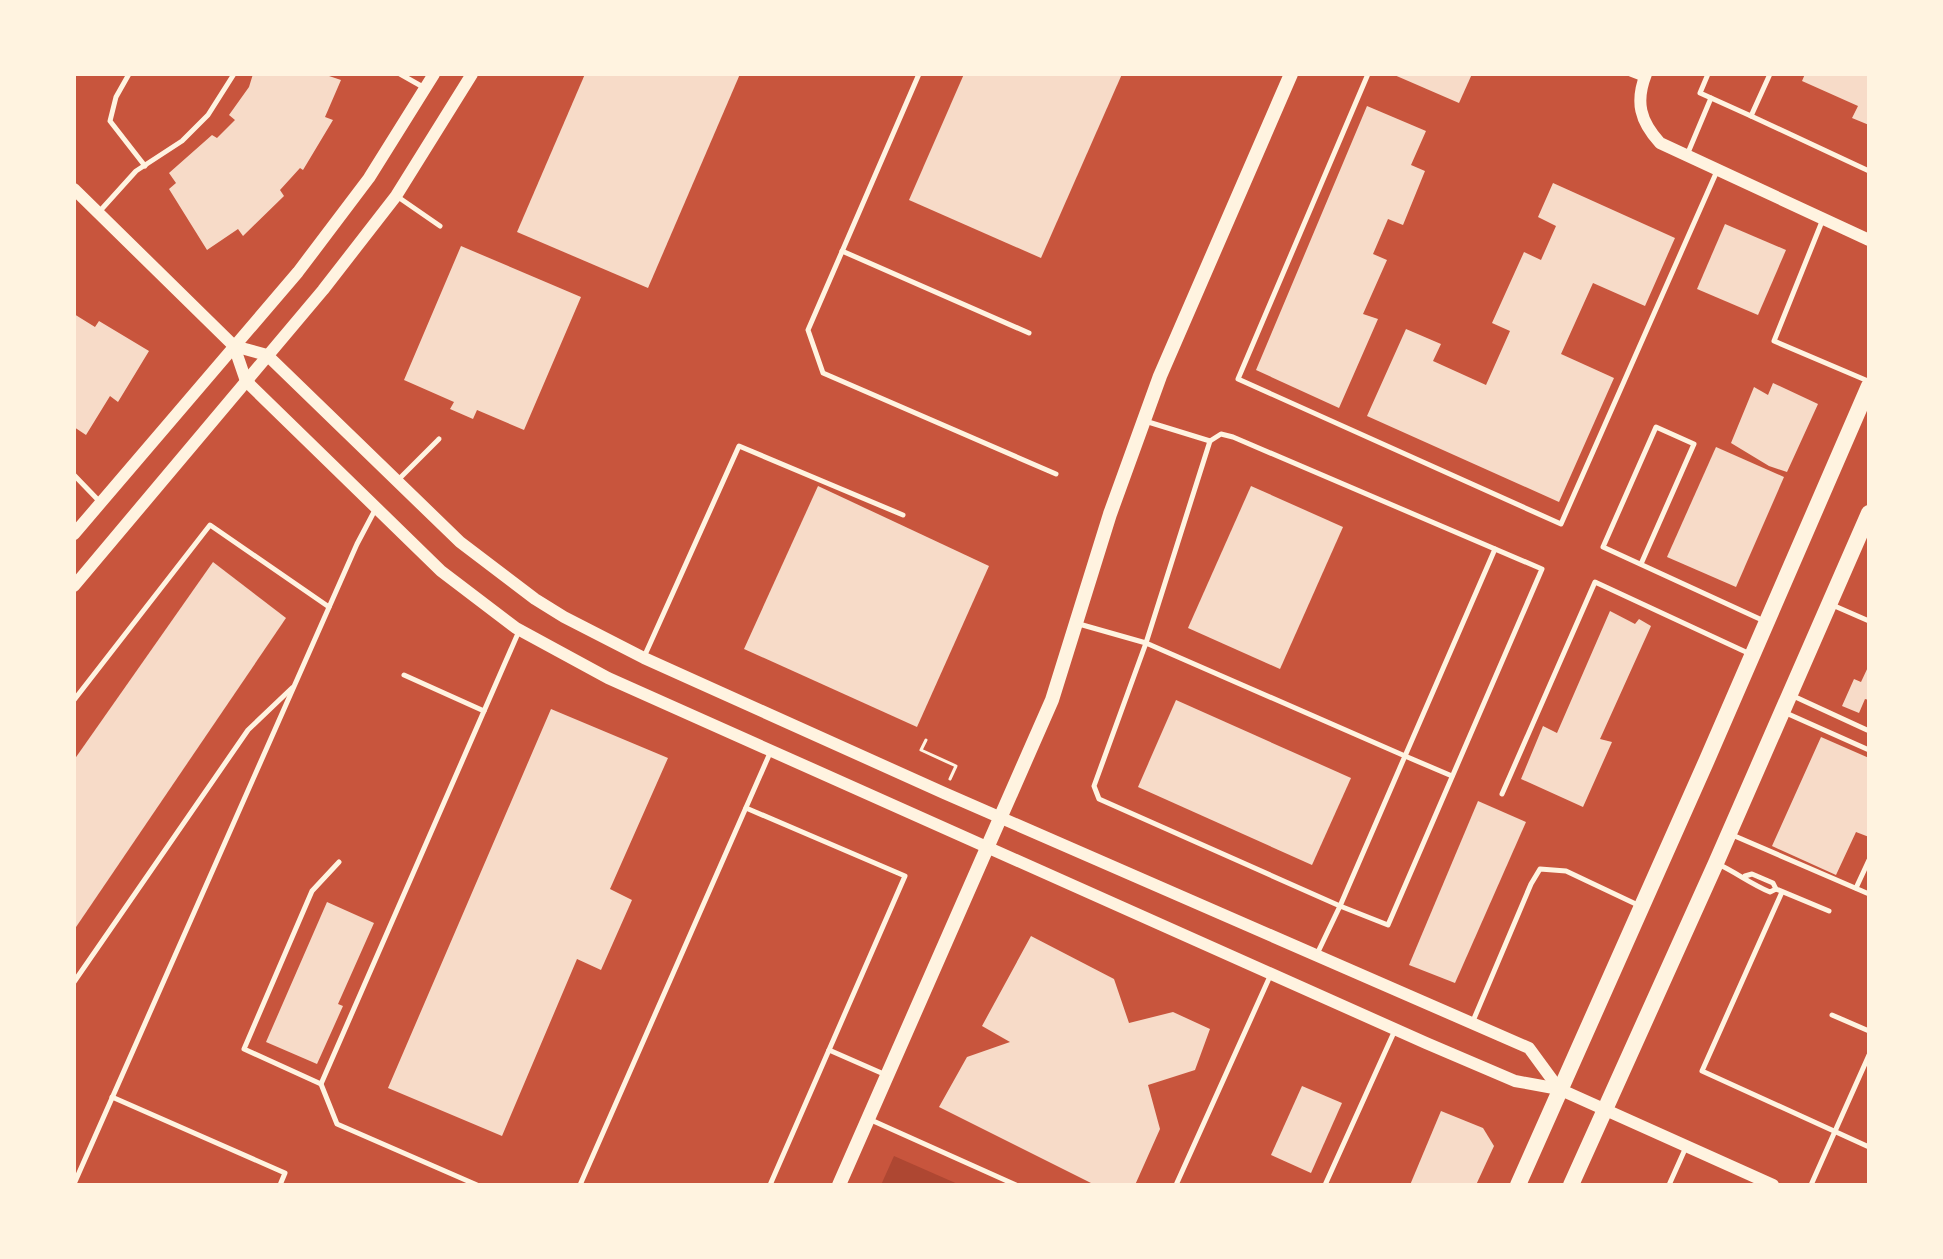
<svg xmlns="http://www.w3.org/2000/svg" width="1943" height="1259" font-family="Spectral,serif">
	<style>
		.green { fill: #ae4732 }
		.building { fill: #f7dbc8 }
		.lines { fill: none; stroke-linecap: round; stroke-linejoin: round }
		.path { stroke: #fff3e0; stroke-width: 3 }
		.service { stroke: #fff3e0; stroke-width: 5 }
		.tertiary { stroke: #fff3e0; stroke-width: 12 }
		.secondary { stroke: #fff3e0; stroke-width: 14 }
		.primary { stroke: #fff3e0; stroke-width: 16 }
	</style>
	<rect width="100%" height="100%" fill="#c8553d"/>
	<polygon class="green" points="894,1156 960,1185 881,1185"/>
	<g class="building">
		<polygon points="253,74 323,74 341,80 325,117 333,120 303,170 300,168 280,190 284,196 243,236 238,229 207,250 169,189 176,183 169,173 212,135 217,138 235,120 229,115 249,87"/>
		<polygon points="585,74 740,74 648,288 517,232"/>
		<polygon points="964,74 1122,74 1041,258 909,200"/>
		<polygon points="1392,74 1472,74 1459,103"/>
		<polygon points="1805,74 1869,74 1869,125 1852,118 1858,106 1802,81"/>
		<polygon points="1367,106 1426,131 1411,165 1425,171 1403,225 1388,219 1373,254 1387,260 1363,314 1378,319 1339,408 1256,370"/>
		<polygon points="1553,183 1675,238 1645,306 1593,283 1561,354 1614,378 1559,502 1367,416 1406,329 1441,344 1433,361 1486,385 1510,331 1492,323 1524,252 1541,260 1556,226 1538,217"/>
		<polygon points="1725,224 1786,250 1758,315 1697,289"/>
		<polygon points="461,246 581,297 524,430 477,410 473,419 450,409 454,402 404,380"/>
		<polygon points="74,314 95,327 99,321 149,351 118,402 110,396 86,435 74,427"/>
		<polygon points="1773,383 1818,404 1787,472 1769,466 1731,443 1754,387 1768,395"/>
		<polygon points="1716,447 1784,477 1736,587 1667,557"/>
		<polygon points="818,486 989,566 917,727 744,649"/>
		<polygon points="1251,486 1343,527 1280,669 1188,628"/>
		<polygon points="213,562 286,618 74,930 74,760"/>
		<polygon points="1610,611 1635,624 1639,619 1651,626 1600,739 1612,742 1583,807 1521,779 1543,726 1557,733"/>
		<polygon points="1869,665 1869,700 1865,699 1859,713 1842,706 1854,679 1861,682"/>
		<polygon points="1176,700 1351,778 1312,865 1138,787"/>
		<polygon points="551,709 668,758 610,889 632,900 601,970 577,959 502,1136 388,1088"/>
		<polygon points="1821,737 1869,758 1869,837 1856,832 1836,875 1772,846"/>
		<polygon points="1478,801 1526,822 1455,983 1409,965"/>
		<polygon points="327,902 374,923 338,1004 343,1006 317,1064 266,1042"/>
		<polygon points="1031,936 1114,979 1129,1023 1173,1012 1210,1029 1195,1070 1148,1085 1160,1129 1135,1185 1095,1185 939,1107 967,1057 1010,1042 982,1026"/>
		<polygon points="1302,1086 1342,1103 1311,1173 1271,1155"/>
		<polygon points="1441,1111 1483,1128 1494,1146 1476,1185 1410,1185"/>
	</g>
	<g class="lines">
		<polyline class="path" points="926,740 921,750 956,766 950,779"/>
		<g class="service">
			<polyline points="129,74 116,97 110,121 145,166"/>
			<polyline points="400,74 423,87"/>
			<polyline points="919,74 808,330 823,373 1056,474"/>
			<polyline points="1368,74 1238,379 1561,524 1717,171"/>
			<polyline points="1630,74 1643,79"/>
			<polyline points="1708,74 1700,93 1751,116 1770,74"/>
			<polyline points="1751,116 1869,171"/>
			<polyline points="1687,155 1711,98"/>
			<polyline points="398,197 440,226"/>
			<polyline points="99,212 136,171 182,141 208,115 234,74"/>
			<polyline points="1823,219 1774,341 1868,381"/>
			<polyline points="842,251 1029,333"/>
			<polyline points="1210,441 1221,434 1233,437 1542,569 1388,925 1340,906 1405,756 1146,643 1094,786 1099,799 1340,906 1317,954"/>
			<polyline points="74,475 101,503"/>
			<polyline points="398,480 439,439"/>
			<polyline points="1641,564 1694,444 1656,427 1603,547 1762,620"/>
			<polyline points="1830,604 1869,621"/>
			<polyline points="1079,624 1146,643 1210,441 1145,421"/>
			<polyline points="644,657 739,446 903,515"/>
			<polyline points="404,675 484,711"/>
			<polyline points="1791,695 1867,730 1869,729"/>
			<polyline points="74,700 210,525 329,607"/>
			<polyline points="1786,713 1869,750"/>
			<polyline points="1452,776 1405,756 1495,549"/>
			<polyline points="1502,794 1595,582 1748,653"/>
			<polyline points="746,808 905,876 770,1185"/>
			<polyline points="1730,834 1869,894"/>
			<path d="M1718,864c19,9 33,20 52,28l6,-3"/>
			<polyline points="1745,876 1752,874 1773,883 1776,889 1829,911"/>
			<polyline points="1856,888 1869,860"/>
			<polyline points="1782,892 1702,1071 1869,1147"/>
			<polyline points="74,982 248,730 292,688"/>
			<polyline points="1832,1015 1869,1031"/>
			<polyline points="1473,1021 1531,884 1540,869 1566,871 1640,906"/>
			<polyline points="829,1050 886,1075"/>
			<polyline points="321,1084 244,1049 312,891 339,862"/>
			<polyline points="112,1097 285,1173 280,1185"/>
			<polyline points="871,1120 1016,1185"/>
			<polyline points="74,1184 357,544 376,508"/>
			<polyline points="477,1185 337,1124 321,1084 519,631"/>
			<polyline points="580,1185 770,753"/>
			<polyline points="1176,1185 1271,974"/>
			<polyline points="1325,1185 1395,1030"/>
			<polyline points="1669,1185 1686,1147"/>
			<polyline points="1811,1185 1869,1055"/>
		</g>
		<g class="tertiary">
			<path d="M1646,74c-11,28 -6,47 14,69l209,97"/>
			<polyline points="74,189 234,346 246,381 441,571 516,628 608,678 1426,1043 1515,1081 1559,1089 1773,1185"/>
			<polyline points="234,346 267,355 460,542 535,599 564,617 644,658 944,793 1529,1048 1559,1089"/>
			<polyline points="74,534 298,272 369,178 434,74"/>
			<polyline points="74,586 323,290 396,196 472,74"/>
		</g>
		<polyline class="secondary" points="839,1185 1052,700 1110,514 1160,376 1291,74"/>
		<g class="primary">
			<polyline points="1518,1185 1706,762 1869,386"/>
			<polyline points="1571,1185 1716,863 1869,513"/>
		</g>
	</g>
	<rect width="1943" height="1259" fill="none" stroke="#fff3e0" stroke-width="152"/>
</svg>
